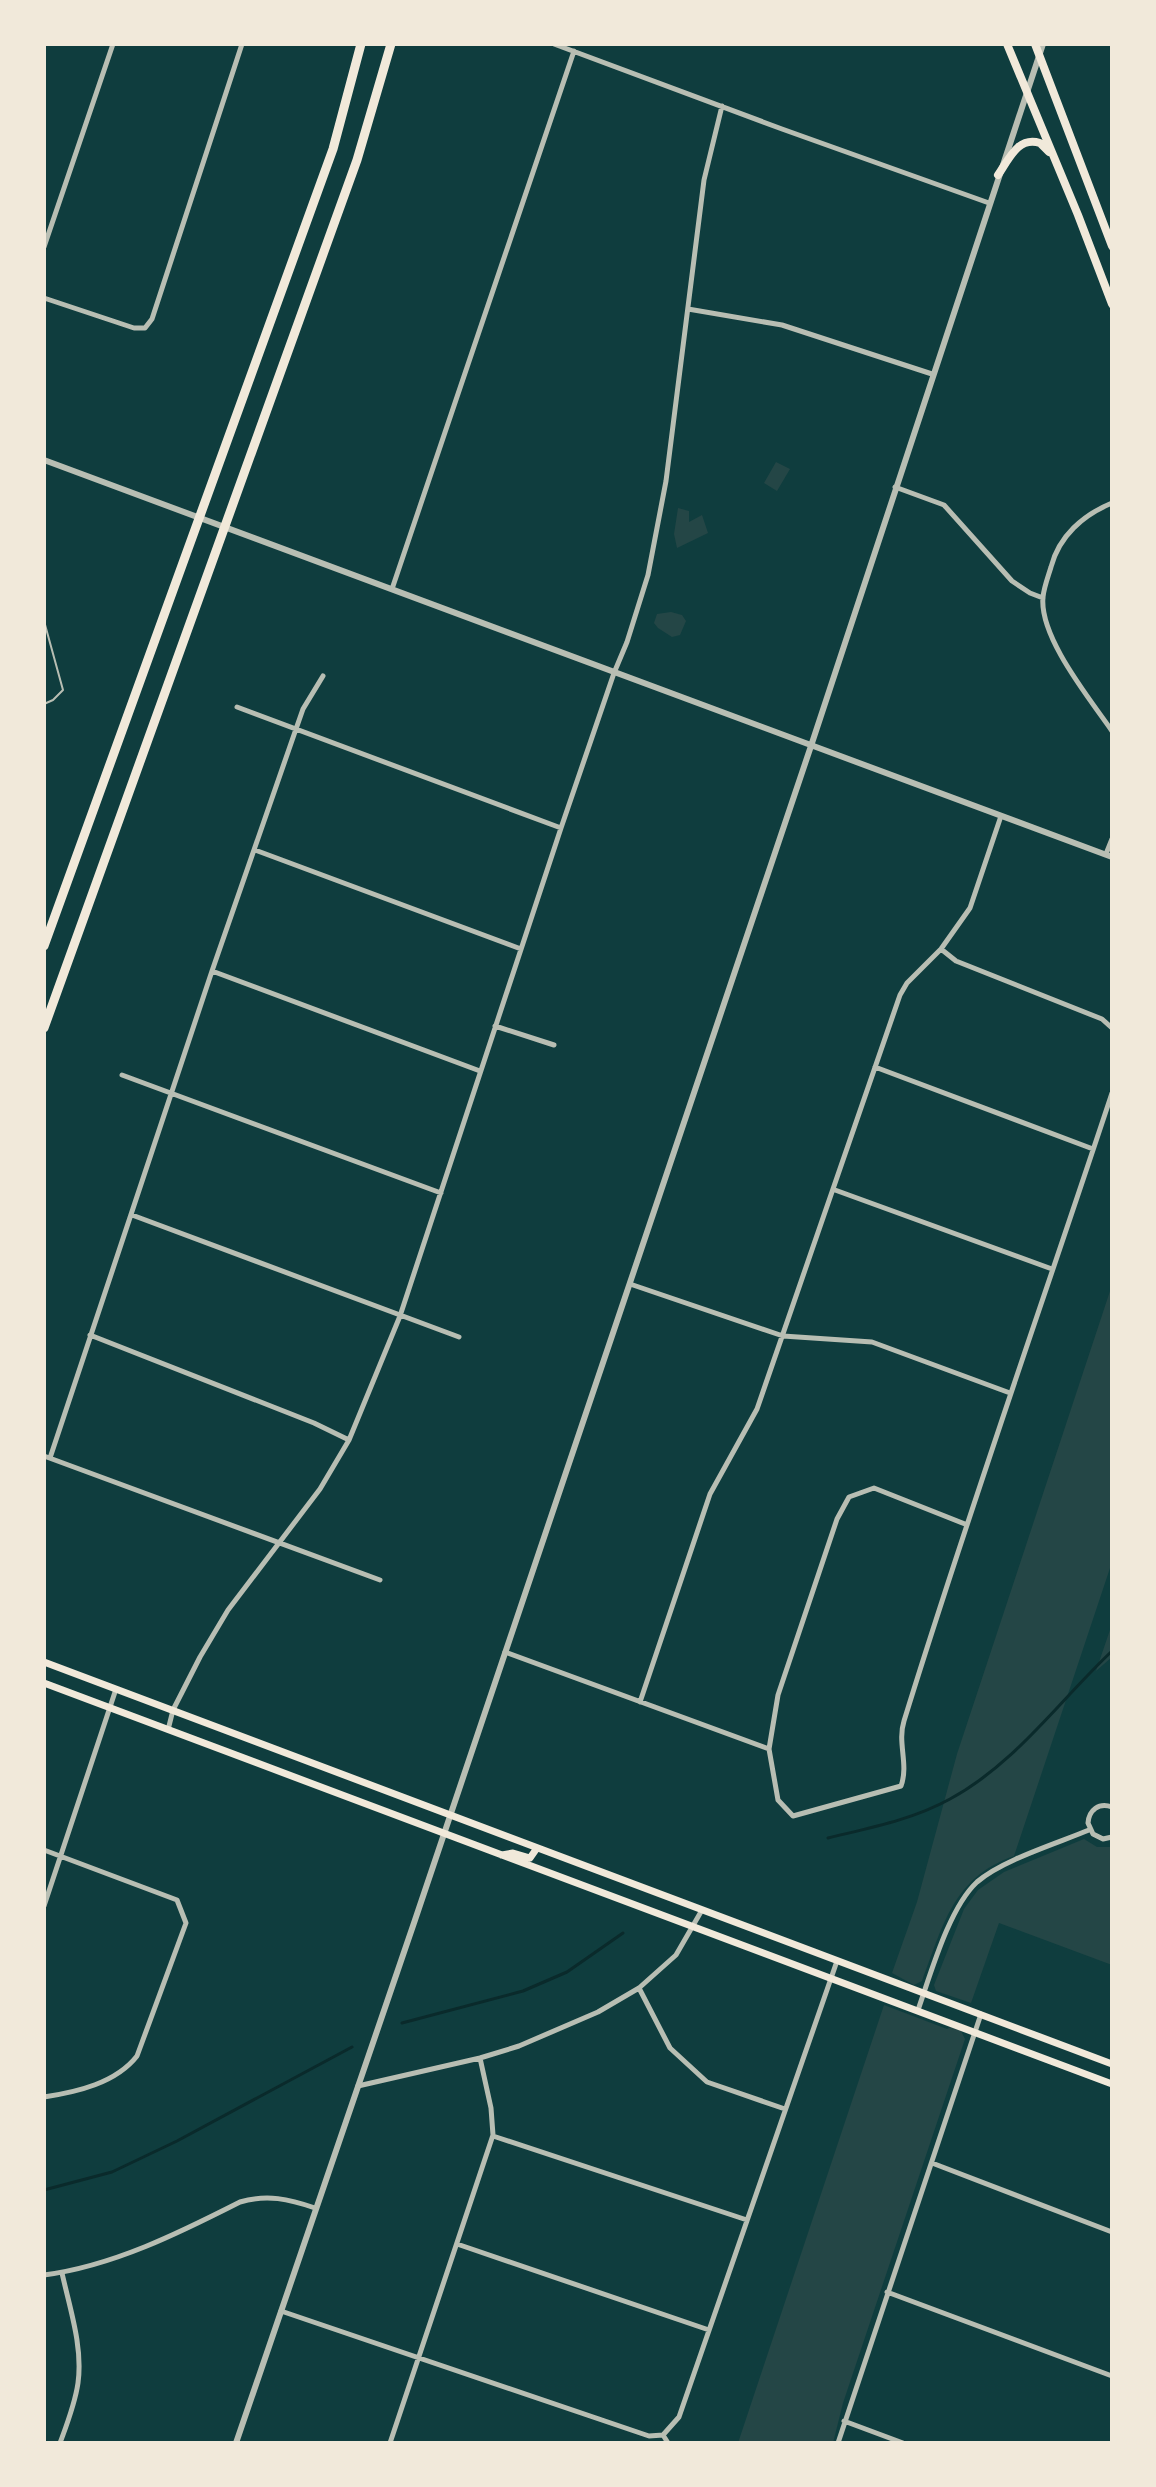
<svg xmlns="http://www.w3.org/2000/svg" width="1156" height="2487" font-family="'Nunito Sans',sans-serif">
  <rect width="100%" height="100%" fill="#0f3d3e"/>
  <path fill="#244646" d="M776,462L790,469L777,491L764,483Z
    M678,508L689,511V522L702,515L708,533L677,548L674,534Z
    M671,612L682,615L686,621L680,635L672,637L658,628L654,623L657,614Z
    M1112,1285V1562L1014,1856C953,1877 943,1926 922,1981L914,1985L892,1973L917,1902L957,1754Z
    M1112,1624V1657L1096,1671Z
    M1084,1839L1097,1847H1112V1965L999,1923L971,2003L936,1991L934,1985L964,1909L978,1890L1004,1872Z
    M884,2005L947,2029L951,2027L961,2031L965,2039L843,2403L833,2443H738Z"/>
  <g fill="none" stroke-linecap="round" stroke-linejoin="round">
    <path stroke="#0a2a2b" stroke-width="3" d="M828,1838C869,1828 912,1820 950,1799C1015,1764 1059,1701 1112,1651
      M402,2023L523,1991L567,1972L623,1933
      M44,2190L112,2172L177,2141L352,2047"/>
    <path stroke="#b8beb3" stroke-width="2" d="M44,621L63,690L53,700L44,704"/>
    <path stroke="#b8beb3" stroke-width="5" d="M554,44L782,129L989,203
      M44,247L113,44
      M44,298L134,328H145L152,319L242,44
      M688,309L782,325L932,374
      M895,487L944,505L1012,581L1030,593L1043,598
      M1112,503C1083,515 1059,536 1051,567C1048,577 1044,587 1043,597C1039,637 1090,699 1112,731
      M392,589L574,51
      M237,707L561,828
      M255,850L521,949
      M1106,854L1112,839
      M941,949L956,961L1102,1019L1112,1028
      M212,971L480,1071
      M495,1026L554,1045
      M875,1067L1093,1149
      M122,1075L441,1193
      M835,1190L1052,1269
      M132,1215L459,1337
      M630,1284L783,1336L872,1342L1010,1393
      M90,1335L314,1423L349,1440
      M44,1456L380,1580
      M50,1458L212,971L296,729L303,709L323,676
      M965,1524L874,1488L849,1497L837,1519L778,1695L769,1749L778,1800L793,1816L901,1786C909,1764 897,1743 904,1721C969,1510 1043,1302 1112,1093
      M505,1652L769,1749
      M640,1702L710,1494L757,1409L900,995L907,983L941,949L970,908L1001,816
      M168,1730L173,1710L200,1657L228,1610L320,1489L349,1440L400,1316L561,828L614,673L627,642L648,575L666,481L704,180L722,106
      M1112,1807C1099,1802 1089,1810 1088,1823L1093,1834L1103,1839L1112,1837
      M44,1850L177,1900L186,1923L137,2056C116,2083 77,2092 44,2097
      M44,1906L116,1689
      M639,1988L670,2048L707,2082L785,2109
      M918,2010C931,1973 949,1908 977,1882C1002,1860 1058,1843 1089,1830
      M358,2086L480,2058L519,2046L598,2012L639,1988L676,1955L702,1910
      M493,2136L747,2220
      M932,2163L1112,2232
      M457,2244L709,2330
      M44,2275C113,2266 179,2233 240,2202C267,2194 289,2199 315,2208
      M887,2292L1112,2376
      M281,2311L649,2436L663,2435
      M844,2421L903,2443
      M60,2443C67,2424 75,2404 78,2383C83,2347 70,2309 62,2273
      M390,2443L493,2135L491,2108L480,2058
      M668,2443L663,2435L679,2417L837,1961
      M838,2443L981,2014"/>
    <path stroke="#b8beb3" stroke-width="6" d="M44,460L1112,857
      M236,2443L415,1920L811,746L1043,44"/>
    <path stroke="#f1e9da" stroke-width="7" d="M44,1662L1112,2064
      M44,1683L1112,2084
      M502,1855L513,1853L530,1858L537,1848"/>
    <path stroke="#f1e9da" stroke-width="8" d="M1007,44L1078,215L1112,304
      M1035,44L1112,246
      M998,175C1009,159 1018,136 1040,143L1049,152"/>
    <path stroke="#f1e9da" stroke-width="9" d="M44,946L333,149L361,44
      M44,1028L357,160L391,44"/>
  </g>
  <rect width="1156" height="2487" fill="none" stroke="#f1e9da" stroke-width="92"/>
</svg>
